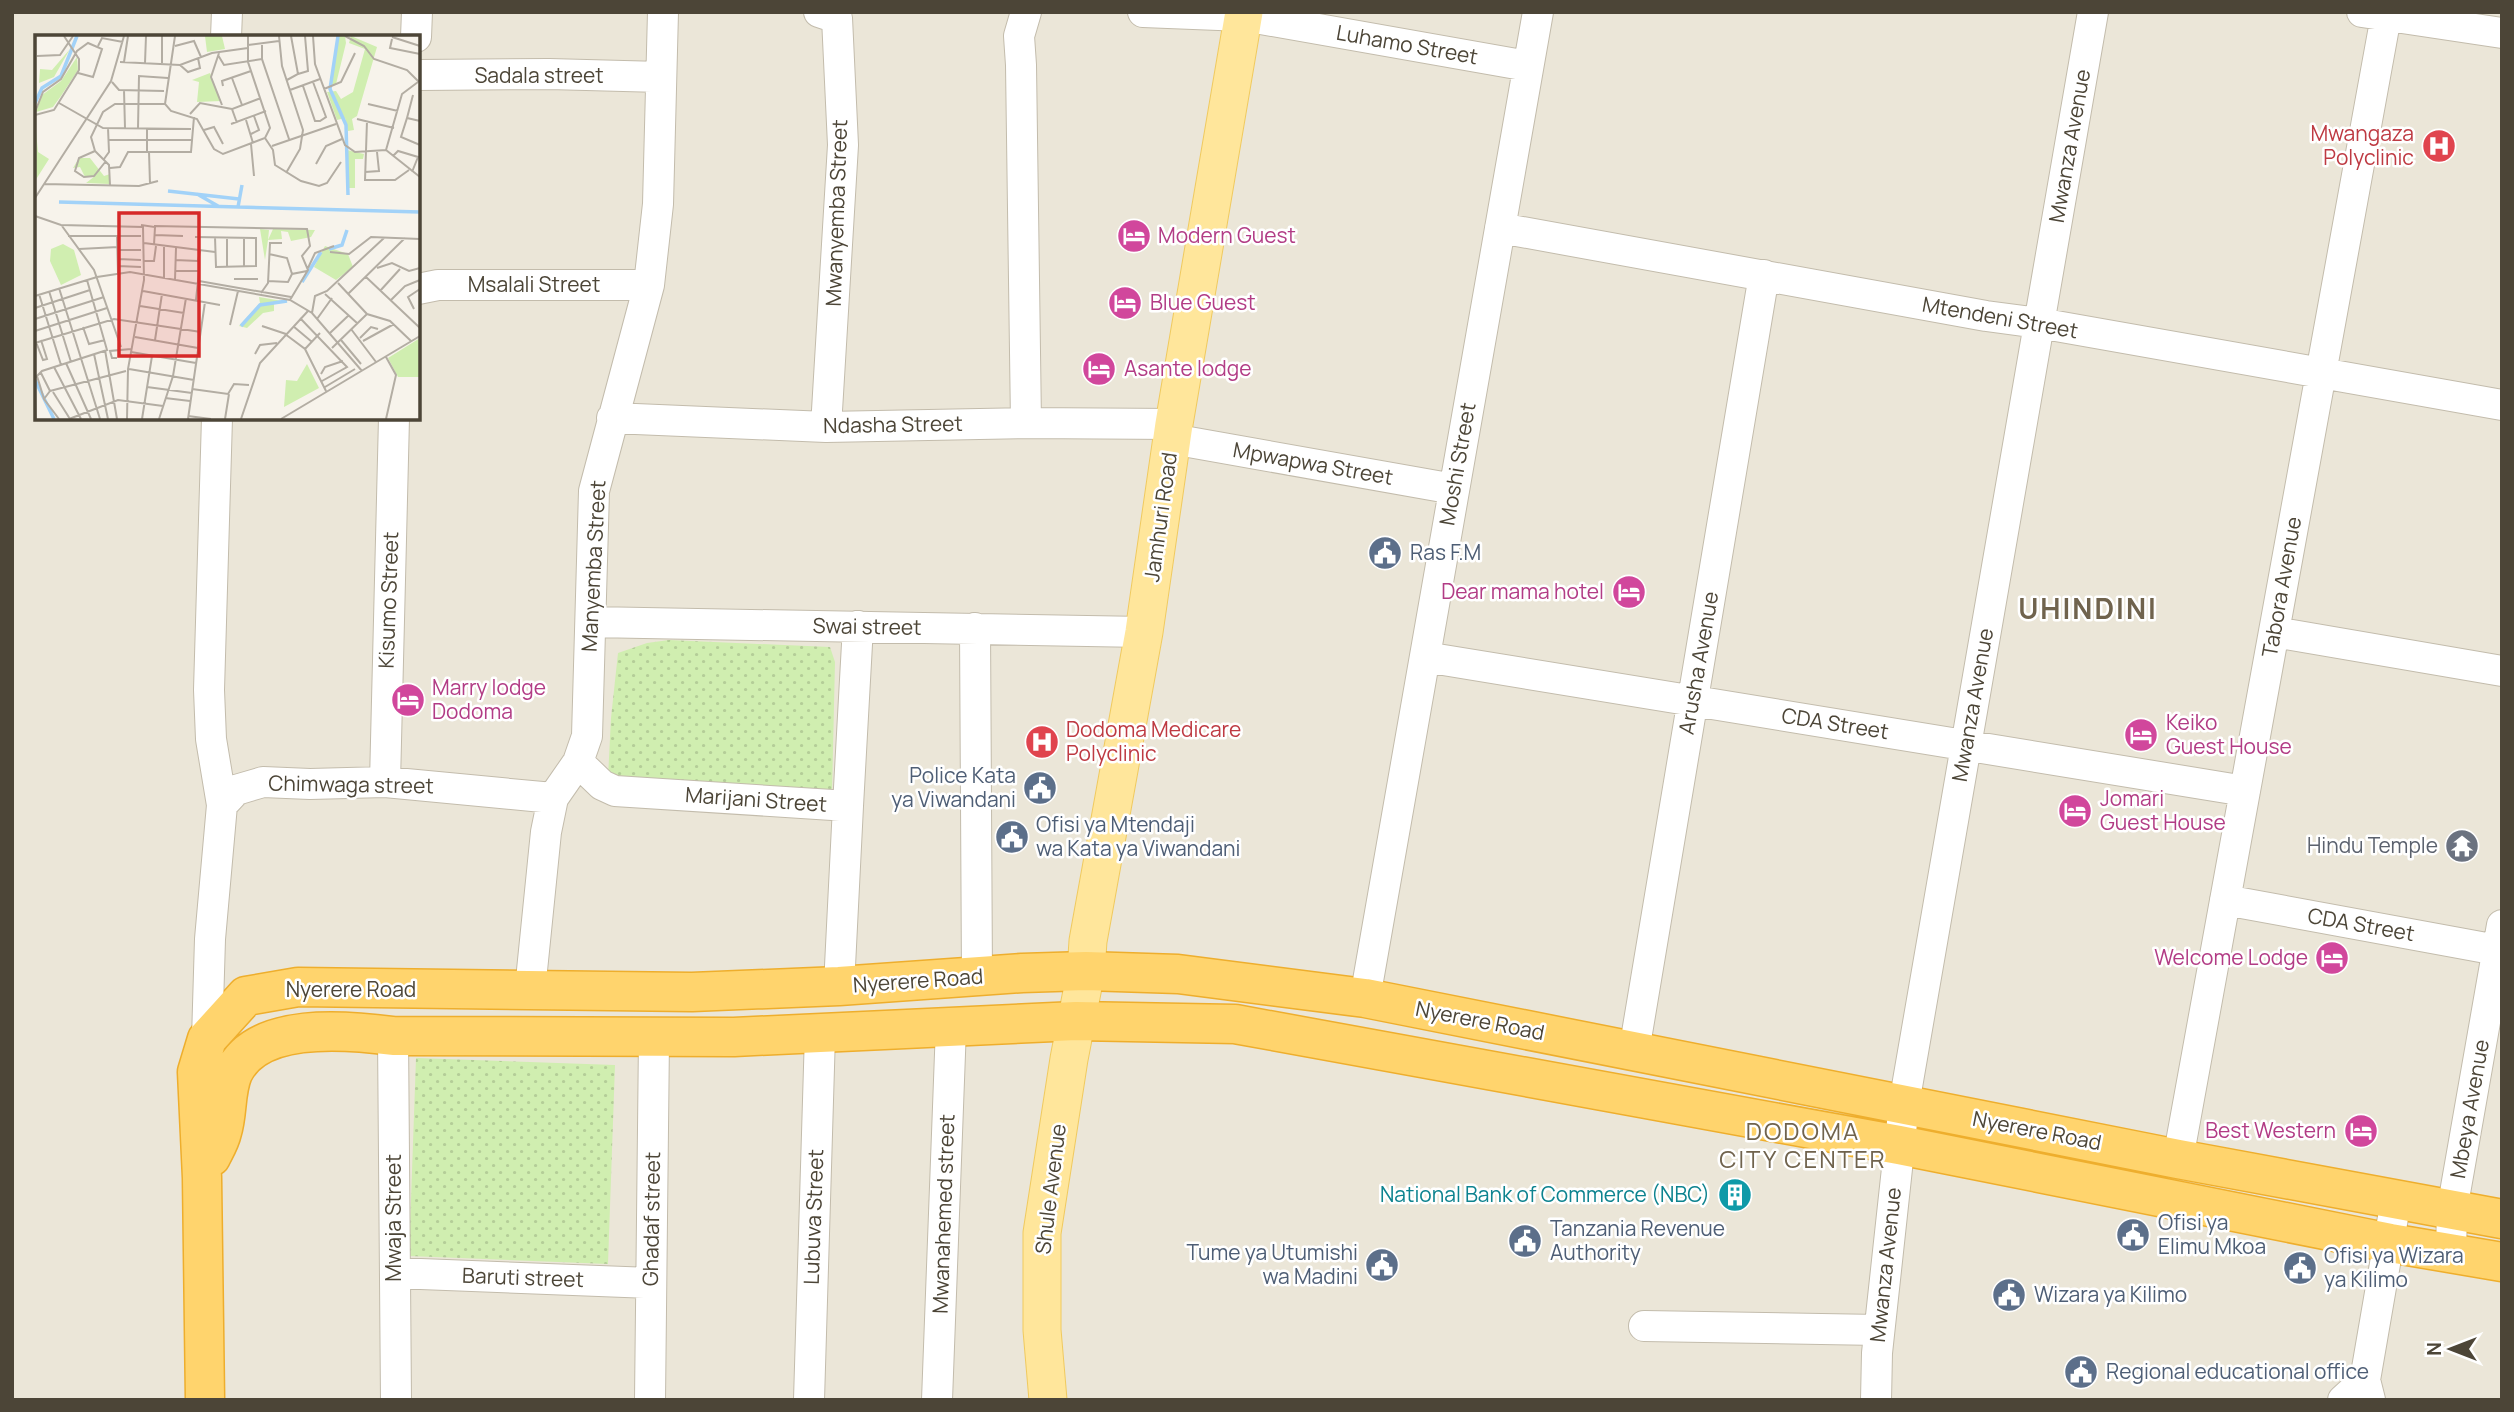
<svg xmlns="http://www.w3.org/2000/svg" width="2514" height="1412" font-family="Manrope,sans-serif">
  <defs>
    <pattern id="park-dots" width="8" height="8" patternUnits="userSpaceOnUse" patternTransform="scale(1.75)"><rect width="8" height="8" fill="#d0eeb0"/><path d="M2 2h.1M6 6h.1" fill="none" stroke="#b4cd98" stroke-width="1.8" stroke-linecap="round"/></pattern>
  </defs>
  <rect width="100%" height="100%" fill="#f7f3eb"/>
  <path fill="#ebe6d8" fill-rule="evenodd" d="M12,12H2502V1400H12ZM37,37H418V418H37Z"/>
  <path fill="url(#park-dots)" d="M669,640L830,647L835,662L832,793L608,778L611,718L618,653L647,643Z
    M416,1058L615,1065L608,1264L409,1256Z"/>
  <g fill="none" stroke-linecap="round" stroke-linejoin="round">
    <g stroke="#c3bcac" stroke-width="32">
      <path id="minor" d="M819,12L837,18L843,145L826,427
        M1143,12L1244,16L1528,66
        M2362,12L2502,33
        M226,37L227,12
        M416,37L417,12
        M418,75L549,74L661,77
        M1500,228L1986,316L2039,323L2502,405
        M418,289L438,285H649
        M217,418L209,690L211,739L222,805
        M612,418L826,427L1026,423L1174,424
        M1026,423L1021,65L1019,36L1026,12
        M1172,439L1454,489
        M591,622L1144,632
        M975,628L977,977
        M2274,632L2502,671
        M1425,657L2245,791
        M578,762L602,785L615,791L848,806L839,986
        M385,782L394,418
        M848,806L858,626
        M2225,900L2497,950
        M530,990L546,832L553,798L578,762L587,736L594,491L649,285L658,204L663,12
        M1365,998L1538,12
        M393,1036L396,1400
        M207,1039L210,939L222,805L236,790L263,782L310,784L385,782L553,798
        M1634,1051L1764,275
        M2178,1159L2386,16
        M2451,1253L2452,1210L2502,925
        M395,1273L651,1283
        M1644,1326L1879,1330
        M650,1400L654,1038
        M809,1400L820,1034
        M937,1400L951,1027
        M1876,1400L1877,1353L1904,1104L2093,12
        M2343,1400L2365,1380
        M2370,1400L2365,1380L2396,1200"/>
    </g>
    <g stroke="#f0ca5f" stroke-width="39">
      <path id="major" d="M1048,1400L1042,1330V1233L1069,1059L1086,971L1088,941L1144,632L1174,424L1244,12"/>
    </g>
    <g stroke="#eeae2d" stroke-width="41">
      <path id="highway" d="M211,1157C215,1149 220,1141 222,1132C228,1113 225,1092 233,1073C257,1021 347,1030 393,1036L734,1037L1076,1021L1235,1024L1899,1145L2390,1243L2502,1262
        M205,1400L202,1178L197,1072L207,1039L246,996L298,987L692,992L839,986L1022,973L1086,971L1178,974L1365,998L2178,1159L2502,1219"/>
    </g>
    <use href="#minor" stroke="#fff" stroke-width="30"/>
    <use href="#major" stroke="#ffe69b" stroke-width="37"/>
    <use href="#highway" stroke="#ffd46d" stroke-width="38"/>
  </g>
  <defs>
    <g id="hospital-disc" transform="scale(1.75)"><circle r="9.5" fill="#e0444e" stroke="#fff"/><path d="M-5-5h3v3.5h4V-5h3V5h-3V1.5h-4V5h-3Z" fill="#fff"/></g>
    <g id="hotel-disc" transform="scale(1.75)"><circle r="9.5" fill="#d1479c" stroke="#fff"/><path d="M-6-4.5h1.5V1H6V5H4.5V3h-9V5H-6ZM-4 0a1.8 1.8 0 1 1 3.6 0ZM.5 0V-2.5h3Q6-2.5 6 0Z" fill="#fff"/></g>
    <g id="civic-disc" transform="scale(1.75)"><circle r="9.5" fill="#5c6f8a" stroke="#fff"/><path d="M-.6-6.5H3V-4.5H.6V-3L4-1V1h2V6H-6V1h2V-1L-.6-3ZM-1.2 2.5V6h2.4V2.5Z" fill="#fff"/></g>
    <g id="temple-disc" transform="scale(1.75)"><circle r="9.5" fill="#6b7280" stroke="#fff"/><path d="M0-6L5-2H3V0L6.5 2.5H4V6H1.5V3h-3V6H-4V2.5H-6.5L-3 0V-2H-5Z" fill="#fff"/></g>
    <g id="building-disc" transform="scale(1.75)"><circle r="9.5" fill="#0f9aa8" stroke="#fff"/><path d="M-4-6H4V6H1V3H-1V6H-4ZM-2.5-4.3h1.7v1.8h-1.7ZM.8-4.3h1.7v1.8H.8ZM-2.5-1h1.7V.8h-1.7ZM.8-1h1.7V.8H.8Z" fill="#fff"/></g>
  </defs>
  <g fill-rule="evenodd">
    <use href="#hospital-disc" x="2439" y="146"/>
    <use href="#hotel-disc" x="1134" y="236"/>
    <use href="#hotel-disc" x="1125" y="303"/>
    <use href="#hotel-disc" x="1099" y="369"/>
    <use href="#civic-disc" x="1385" y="553"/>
    <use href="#hotel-disc" x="1629" y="592"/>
    <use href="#hotel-disc" x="408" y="700"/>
    <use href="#hotel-disc" x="2141" y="735"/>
    <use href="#hospital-disc" x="1042" y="742"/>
    <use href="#civic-disc" x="1040" y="788"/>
    <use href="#hotel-disc" x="2075" y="811"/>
    <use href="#civic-disc" x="1012" y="837"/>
    <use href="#temple-disc" x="2462" y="846"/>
    <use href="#hotel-disc" x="2332" y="958"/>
    <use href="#hotel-disc" x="2361" y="1131"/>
    <use href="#building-disc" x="1735" y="1195"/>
    <use href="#civic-disc" x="2133" y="1235"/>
    <use href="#civic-disc" x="1525" y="1241"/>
    <use href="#civic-disc" x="1382" y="1265"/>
    <use href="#civic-disc" x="2300" y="1268"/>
    <use href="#civic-disc" x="2009" y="1295"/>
    <use href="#civic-disc" x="2081" y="1372"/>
  </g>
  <g text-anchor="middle" stroke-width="5" stroke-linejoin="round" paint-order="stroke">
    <g font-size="21" fill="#4c4537" stroke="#fff">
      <text transform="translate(1407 45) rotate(10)" y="7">Luhamo Street</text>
      <text x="539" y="83">Sadala street</text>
      <text transform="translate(2070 146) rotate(-80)" y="7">Mwanza Avenue</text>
      <text transform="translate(837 213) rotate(-88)" y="7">Mwanyemba Street</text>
      <text x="534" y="292">Msalali Street</text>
      <text transform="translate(2000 318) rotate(10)" y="7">Mtendeni Street</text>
      <text transform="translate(893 425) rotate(-1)" y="7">Ndasha Street</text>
      <text transform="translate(1313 464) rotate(10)" y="7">Mpwapwa Street</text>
      <text transform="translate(1458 464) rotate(-80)" y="7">Moshi Street</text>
      <text transform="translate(1161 517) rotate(-82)" y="7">Jamhuri Road</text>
      <text transform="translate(594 566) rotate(-87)" y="7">Manyemba Street</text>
      <text transform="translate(2282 587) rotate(-80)" y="7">Tabora Avenue</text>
      <text transform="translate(389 600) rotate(-88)" y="7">Kisumo Street</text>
      <text transform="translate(867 627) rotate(1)" y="7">Swai street</text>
      <text transform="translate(1699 663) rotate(-80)" y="7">Arusha Avenue</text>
      <text transform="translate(1973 705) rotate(-80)" y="7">Mwanza Avenue</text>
      <text transform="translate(1835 724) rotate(9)" y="7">CDA Street</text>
      <text transform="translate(351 785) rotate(1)" y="7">Chimwaga street</text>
      <text transform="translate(756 800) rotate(4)" y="7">Marijani Street</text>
      <text transform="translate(2361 925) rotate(10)" y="7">CDA Street</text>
      <text transform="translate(918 981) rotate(-4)" y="7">Nyerere Road</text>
      <text x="351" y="997">Nyerere Road</text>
      <text transform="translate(1480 1021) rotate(11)" y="7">Nyerere Road</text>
      <text transform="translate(2470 1109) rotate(-80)" y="7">Mbeya Avenue</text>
      <text transform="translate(2037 1131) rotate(11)" y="7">Nyerere Road</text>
      <text transform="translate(1051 1189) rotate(-83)" y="7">Shule Avenue</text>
      <text transform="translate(944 1214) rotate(-88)" y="7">Mwanahemed street</text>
      <text transform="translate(814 1217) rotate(-88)" y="7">Lubuva Street</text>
      <text transform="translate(394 1218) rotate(-90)" y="7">Mwaja Street</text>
      <text transform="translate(652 1219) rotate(-89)" y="7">Ghadaf street</text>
      <text transform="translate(1886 1265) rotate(-84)" y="7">Mwanza Avenue</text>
      <text transform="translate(523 1278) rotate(2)" y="7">Baruti street</text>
    </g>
    <g font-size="21" fill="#be3a42" stroke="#fff" text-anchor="end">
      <text x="2414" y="141">Mwangaza<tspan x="2414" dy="24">Polyclinic</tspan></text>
      <text x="1066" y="737" text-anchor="start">Dodoma Medicare<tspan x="1066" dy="24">Polyclinic</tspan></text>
    </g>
    <g font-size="21" fill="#b23c85" stroke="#fff" text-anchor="start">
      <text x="1158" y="243">Modern Guest</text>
      <text x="1150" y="310">Blue Guest</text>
      <text x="1124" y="376">Asante lodge</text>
      <text x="1604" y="599" text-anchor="end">Dear mama hotel</text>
      <text x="432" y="695">Marry lodge<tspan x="432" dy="24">Dodoma</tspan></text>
      <text x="2166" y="730">Keiko<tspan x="2166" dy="24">Guest House</tspan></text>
      <text x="2100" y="806">Jomari<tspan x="2100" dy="24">Guest House</tspan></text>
      <text x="2308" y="965" text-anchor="end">Welcome Lodge</text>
      <text x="2336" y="1138" text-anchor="end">Best Western</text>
    </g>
    <g font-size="21" fill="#4e5e75" stroke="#fff" text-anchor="start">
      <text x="1410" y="560">Ras F.M</text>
      <text x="1016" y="783" text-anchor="end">Police Kata<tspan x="1016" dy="24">ya Viwandani</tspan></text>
      <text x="1036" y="832">Ofisi ya Mtendaji<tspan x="1036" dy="24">wa Kata ya Viwandani</tspan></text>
      <text x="2158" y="1230">Ofisi ya<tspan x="2158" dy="24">Elimu Mkoa</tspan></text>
      <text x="1550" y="1236">Tanzania Revenue<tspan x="1550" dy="24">Authority</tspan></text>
      <text x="1358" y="1260" text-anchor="end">Tume ya Utumishi<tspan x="1358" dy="24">wa Madini</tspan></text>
      <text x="2324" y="1263">Ofisi ya Wizara<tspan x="2324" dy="24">ya Kilimo</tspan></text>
      <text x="2034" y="1302">Wizara ya Kilimo</text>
      <text x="2106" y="1379">Regional educational office</text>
    </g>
    <g font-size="21" fill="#5b616d" stroke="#fff" text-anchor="end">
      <text x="2438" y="853">Hindu Temple</text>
    </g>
    <g font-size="21" fill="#0d838f" stroke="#fff" text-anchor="end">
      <text x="1710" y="1202">National Bank of Commerce (NBC)</text>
    </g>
    <g font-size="24" letter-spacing="2" fill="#70634d" stroke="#fff">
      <text x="1803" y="1140">DODOMA<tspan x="1803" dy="28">CITY CENTER</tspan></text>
    </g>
    <g font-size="28" font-weight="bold" letter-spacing="2" fill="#70634d" stroke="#fff">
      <text x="2088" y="619">UHINDINI</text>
    </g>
  </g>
  <g transform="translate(35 35)">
    <rect width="385" height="385" fill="#f7f3eb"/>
    <path d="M302,1H310L311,8L301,49L295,51ZM316,1L342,12L322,81L317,84L319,95L313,96L310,83L302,85L292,57L301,56L306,64L318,57L330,14L314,8ZM35,14L19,42L4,48L5,34L17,35ZM42,22L43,35L26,61L18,72L1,77L7,60L26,46ZM312,115L329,119L328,124H320V153H314ZM44,123H55L69,141L75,139L74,149L51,148L60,141L50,142L45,132L38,133ZM225,194L234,195L233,205L238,194L280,195L276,202L256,206L253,197L246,196L247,204L233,205L230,225ZM224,262L253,267L239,268V276L228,278L212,293L204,291L225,268ZM385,303V342H363L353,323Z" fill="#d0eeb0"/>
    <path d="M175,38L186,66L162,67L164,47L157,45ZM0,86L3,117L14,124L0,146ZM290,211L313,219L318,232L301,245L279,232ZM272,329L284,353L249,372L251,345L262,346Z" fill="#d0eeb0"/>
    <path d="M170,1H187L190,14L172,17ZM28,209L39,215L46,240L26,250L15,226L16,214Z" fill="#d0eeb0"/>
    <path fill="none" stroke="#a2d2f8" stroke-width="3.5" d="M303,1L295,54L311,90L313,160M0,68L7,53L26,41L42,1M133,156L204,164M162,159L183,171M24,167L385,177M203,172L207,150M294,214L307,210L312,195M267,247L286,217M206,291L225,270L252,266M0,345L19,384"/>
    <path fill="none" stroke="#b3ada3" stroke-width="2" d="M140,1L130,69L136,76L162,84L179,114L188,119L230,103L235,93L213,27V1M244,1L247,31L268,95L265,114L251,138M278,1L280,29L310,110L320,117L351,115M310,1L329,11L339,24L372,35L384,47M357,2L385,11M357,4L355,13L385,19M227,8V24L254,104M213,10L244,6M63,11L67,3L88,7M140,11L159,6L166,22M184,18L176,42L187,70M183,20L189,30L227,24M2,21L25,20L38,1M85,27L145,30L177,18L213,13M89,27L93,1M110,28L111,1M127,28V1M145,30L153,37L165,33L163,23M263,39L273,36L270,1M197,43L207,70M252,45L263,39L256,1M77,47L84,55L129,56M188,51L187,46L216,36M268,51L280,86H285L291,82L278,47M289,54L306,47L320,18M89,55L90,93M255,55L285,44M24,68L68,93L156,94M333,69L363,76M0,77L8,57L26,44L42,16L53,8L67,14L58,42L43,38M155,79L165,68L197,74M0,80L19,75L44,35V24L29,1M372,83L378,60M322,84L359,93M211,85L218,108M332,86L330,145H360L374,135M385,86L372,83L366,102L385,110M202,88L197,74L226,63M196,89L231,76M103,93L104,41L133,43M112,93V117M169,95L179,92L188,109M216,99L224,95L219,81M230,103L238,115L240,130L266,146L284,151L292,148L306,127M74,105H157M216,109L219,141M237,111L301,89M351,115L367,59L383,47M351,115L385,142M60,116L44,123L40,136L49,142L59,141L71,126M114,117L115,149M358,121L363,116L383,122L377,137M69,124L74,117L73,93M281,129L291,111L307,104M75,133L85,132L93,117H156L159,82M330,137L344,136L342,117M9,149L104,151L123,146M75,150L74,130L60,116L56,102L68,77L80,69H130M0,163L76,46L89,1M0,181L26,190L108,192L109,245L93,334L92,384M106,190L120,192L119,210M27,191L59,235L86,312M119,191L272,194L275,211L267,221L273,235L255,265M120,200L148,201M33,201H106M82,201L83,238M160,202L220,203H221V231L181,232L180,202M109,208L180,217M44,214L83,212M83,215H106M295,217L314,219L336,202L385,204M234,219L252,223L257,239M83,224L106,225M140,225L163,226L165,216M109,226H119L121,211M83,231L106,232M192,232V202M209,232V203M273,233L280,218L299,211M342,233L357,228L374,236L385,233M140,236H164L161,265M331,242L385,293M129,243V212M199,244H223M140,245L141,213M164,246L256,262M233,246L253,247L257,239L272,236M303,248L332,279L355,286L376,306M24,253L65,384M14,256L36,327M108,256L185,270M345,256L365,234M226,258L233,248L235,208H247M4,259L26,330M290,259L322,288M313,259L370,203M0,261L62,242L95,237L255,265L277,278L327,336M356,265L370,251L385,245M105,271L149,278M0,273L55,255M379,274L373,262L385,254M277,278L280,261L292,256L349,203M265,283L312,332L287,346M0,284L69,262M282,284L297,263M195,290L203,256M227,291L251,299M258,291L277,307M48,292L54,309L70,305M316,294L341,327M0,296L72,273M295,298L314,280M250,299L270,314L291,356M100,302L163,313M325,303L336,292L343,294M120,305L127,259M306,305L326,329M328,306L359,289M1,307L8,325L12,324L6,305M0,308L79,284L166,297M297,313L332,279M270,314L285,298M70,315L82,384M96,317L161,328M59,319L73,384M220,319L225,310L242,308M82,323H77L75,316L96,314M31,328L56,384M19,332L46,384M94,334L159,345M6,338L15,356L9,364M286,339L290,332L308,326M2,341L9,364L24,384M0,343L7,336L72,315L52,245M112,352L157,358M290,352L320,334M0,354L1,384M157,354L193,359L199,349L214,350M15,356L91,336M18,357L35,384M130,363L155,366M153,381L176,384M34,384L83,365L128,371M107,384L117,321M124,384L138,341L151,263M153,384L170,267M190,384L194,359M206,384L225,328L273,276M246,384L385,301M351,384L361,340L351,322"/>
    <path fill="#d62828" fill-opacity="0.15" stroke="#d62828" stroke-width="3.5" d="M84,178H164V321H84Z"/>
    <rect width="385" height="385" fill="none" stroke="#4c4537" stroke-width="3.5"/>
  </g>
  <rect width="2514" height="1412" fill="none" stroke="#4c4537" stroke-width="28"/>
  <g transform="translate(2451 1349) rotate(270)" stroke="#ffffff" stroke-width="5" paint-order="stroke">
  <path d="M0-5L12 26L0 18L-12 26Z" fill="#4c4537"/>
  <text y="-10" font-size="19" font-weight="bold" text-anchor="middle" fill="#4c4537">N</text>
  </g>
</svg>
